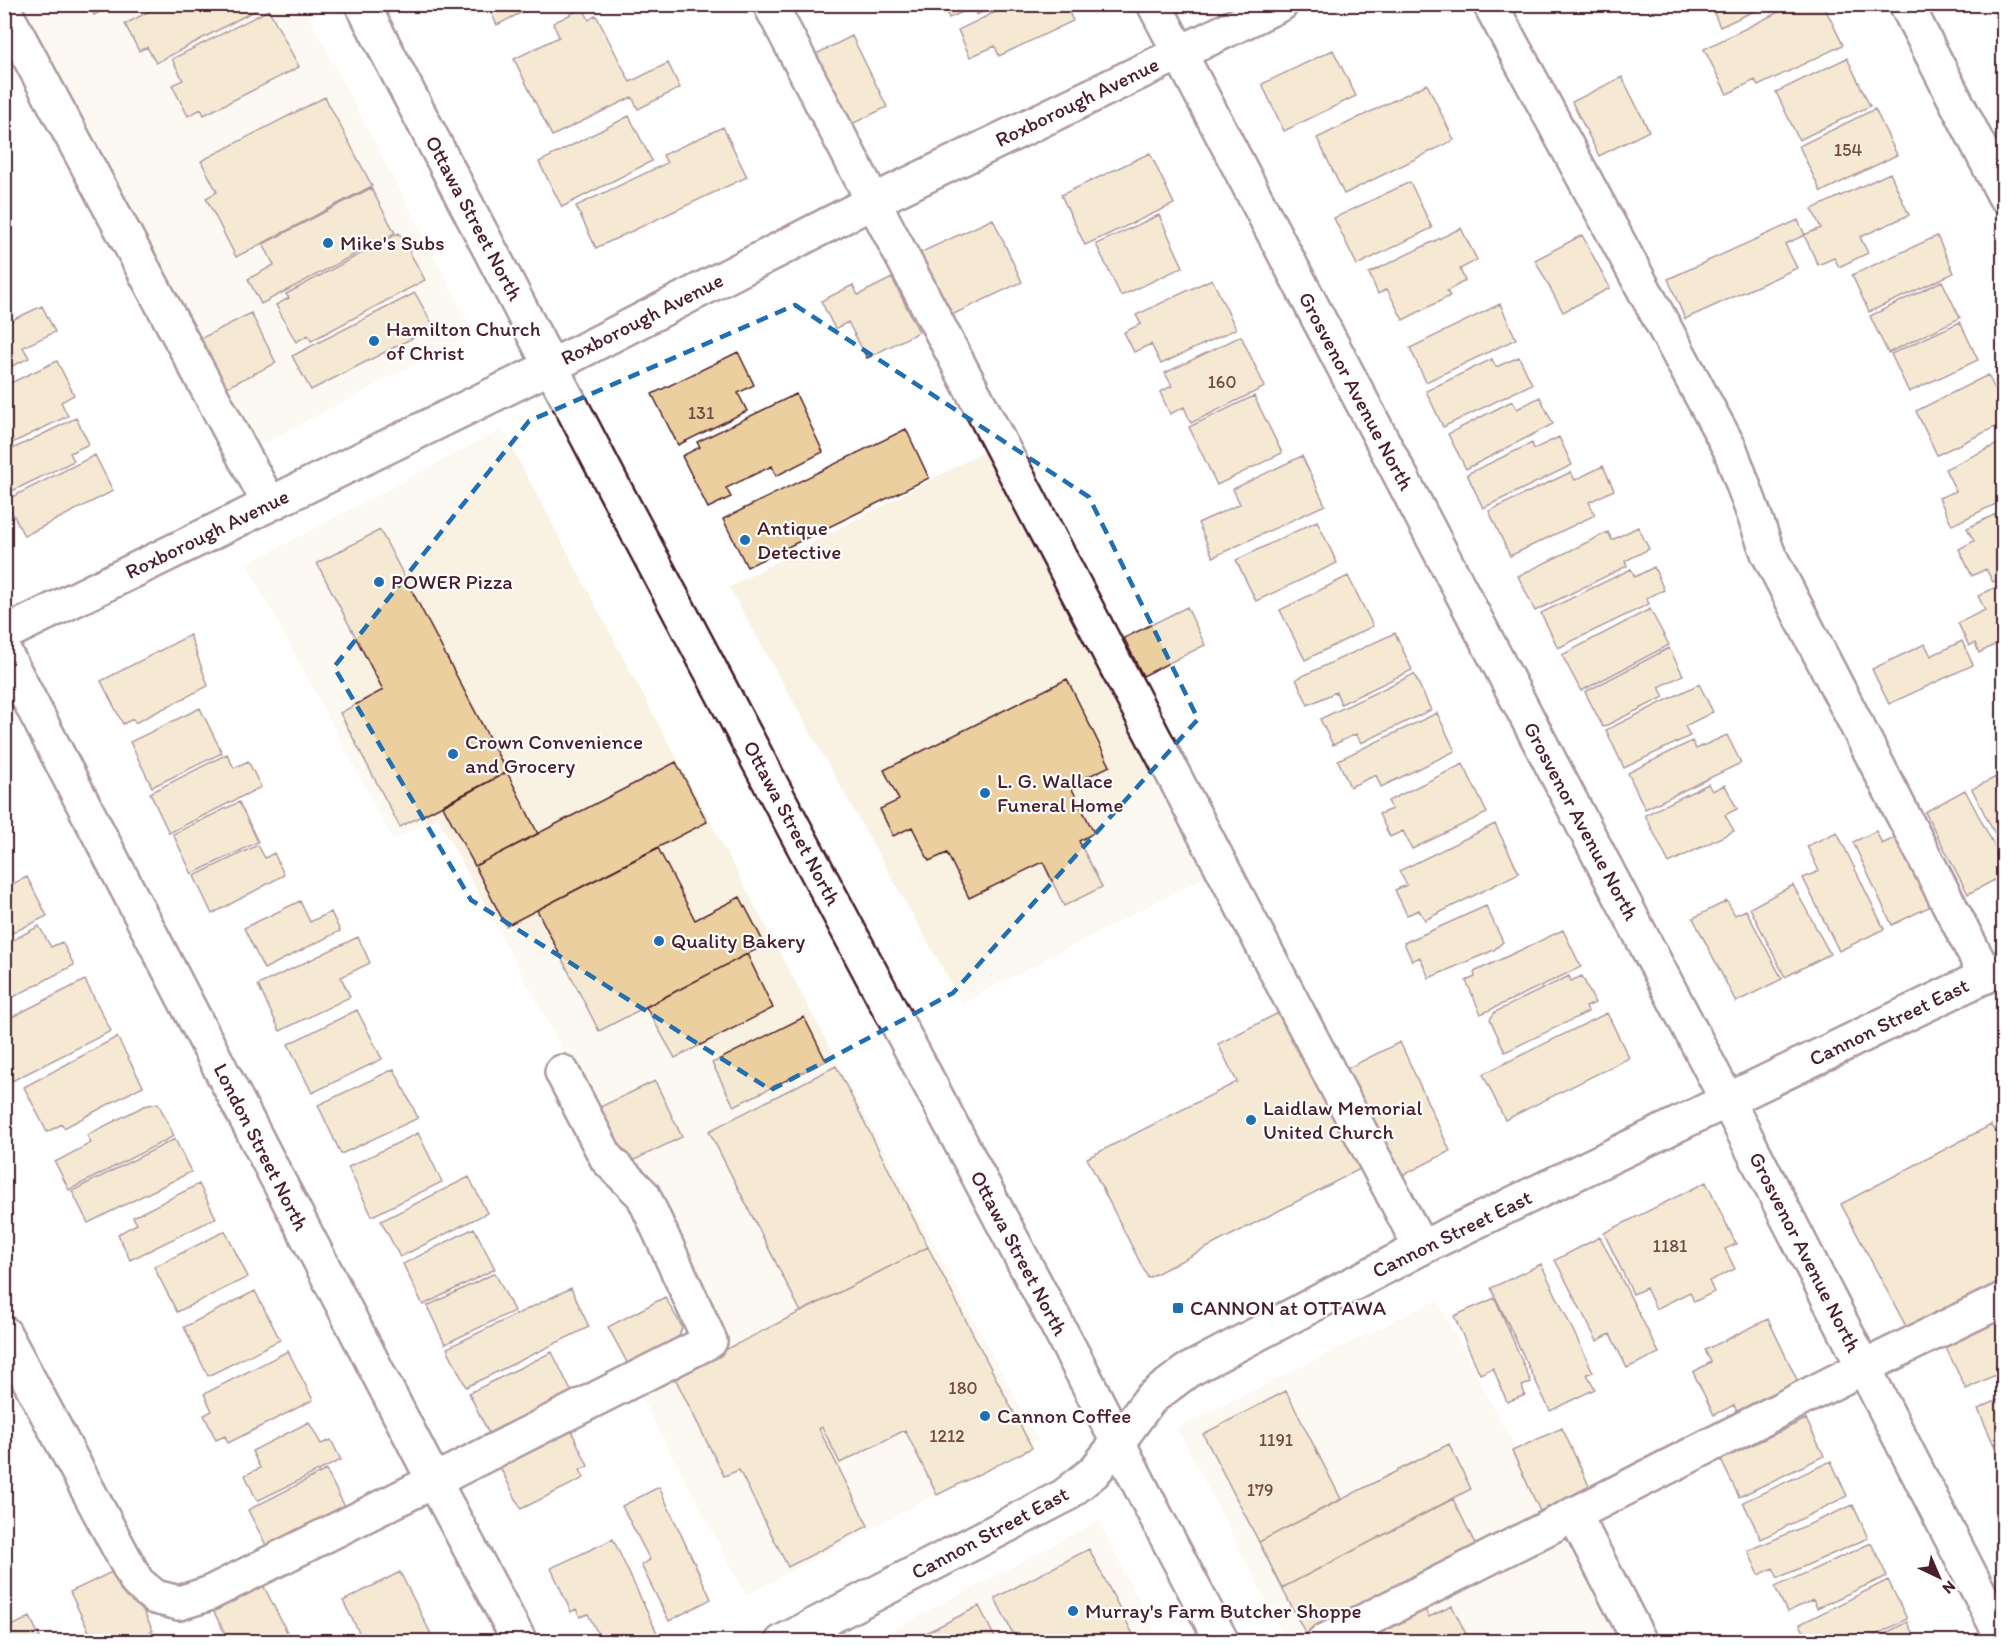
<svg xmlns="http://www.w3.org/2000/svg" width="2008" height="1646" font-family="Itim,sans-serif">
  <rect width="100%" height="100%" fill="#fff"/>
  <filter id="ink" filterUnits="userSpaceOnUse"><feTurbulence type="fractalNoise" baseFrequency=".0167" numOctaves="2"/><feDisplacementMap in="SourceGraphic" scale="12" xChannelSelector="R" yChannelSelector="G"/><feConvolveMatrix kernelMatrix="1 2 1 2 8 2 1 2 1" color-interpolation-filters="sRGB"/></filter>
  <g filter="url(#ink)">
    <path fill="#f9f1e2" d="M5,4L303,5L474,333L236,458Z
      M502,429L1038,1440L746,1595L634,1384L718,1339L438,818L393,840L247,564Z
      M1000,443L1224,867L962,1003L729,587Z
      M1437,1300L1618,1641H1287L1177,1428Z
      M1099,1521L1159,1641L869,1642Z"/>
    <path fill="#eccf9f" stroke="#4a1f2b" stroke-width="1.5" d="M88,4H116L94,15Z
      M163,4H267L156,63L147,47L139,51L125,24Z
      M487,4H538L497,25Z
      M943,4H998L977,15L974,7L949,18Z
      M1012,4H1065L1073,21L999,56L995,46L970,57L958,30Z
      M1710,4H1769L1720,27Z
      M1795,4H1823L1843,45L1758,86L1755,80L1727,94L1704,49Z
      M583,8L589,20L596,15L630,82L668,63L680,88L638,109L632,97L552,136L514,59L559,37L553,23Z
      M269,10L299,67L204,115L201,109L188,116L172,85L183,80L172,59Z
      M852,36L887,107L844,128L808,58Z
      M1333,50L1356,96L1284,131L1262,84Z
      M1847,58L1870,106L1799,140L1776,92Z
      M1622,77L1649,131L1599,156L1572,102Z
      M1427,84L1454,140L1344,194L1317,138Z
      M325,97L372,186L236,257L206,198L217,192L201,161Z
      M1875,109L1897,155L1821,192L1799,146Z
      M629,116L652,161L562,207L539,162Z
      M723,127L747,177L596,248L576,206L667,163L663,155Z
      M1150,153L1174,204L1085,245L1061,195Z
      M1890,173L1909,215L1860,237L1868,253L1839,267L1834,258L1818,265L1804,235L1821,228L1812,209Z
      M1410,182L1432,228L1357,265L1334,218Z
      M371,188L395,233L261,304L248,279L274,265L263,244Z
      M1159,215L1183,267L1121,296L1096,244Z
      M993,219L1022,282L943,319L913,256Z
      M1798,220L1805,235L1785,244L1797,268L1685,319L1668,279Z
      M1461,228L1477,260L1460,269L1465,281L1447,291L1450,296L1403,320L1387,289L1378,294L1369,273Z
      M399,233L425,280L311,341L308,335L296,342L276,305L289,298L286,294Z
      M1582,235L1610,288L1563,312L1535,260Z
      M1937,236L1954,273L1869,312L1852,275Z
      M892,278L919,332L867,358L848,322L835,329L821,301L853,285L858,295Z
      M1212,279L1236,329L1161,364L1151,344L1134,352L1124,332L1141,324L1136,315Z
      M1942,281L1960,318L1888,353L1870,316Z
      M415,293L434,327L311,390L292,356Z
      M1500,304L1516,339L1426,382L1410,348Z
      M42,306L55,332L23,347L29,358L4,370V311L10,321Z
      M251,313L276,363L221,390L196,341Z
      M1960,322L1978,360L1909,392L1891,354Z
      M1241,336L1265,387L1191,423L1184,407L1170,414L1160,392L1172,386L1165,373Z
      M738,352L754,385L738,393L747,411L678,445L652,394Z
      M1519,357L1532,384L1443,427L1426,391L1492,359L1496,367Z
      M57,361L74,395L61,402L68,416L4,447V386Z
      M1988,375L2004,408V423L1937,455L1916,411Z
      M796,394L823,452L776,476L772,466L726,488L731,497L708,508L682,456L700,447L697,442Z
      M1254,396L1282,453L1217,485L1189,427Z
      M1540,397L1553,424L1466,469L1448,434L1512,401L1517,409Z
      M76,418L89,444L70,453L74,461L4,495V453Z
      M906,429L929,478L747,567L723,519Z
      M1559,437L1572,465L1483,508L1467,474L1532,443L1534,449Z
      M2004,441V500L1952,525L1939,498L1956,491L1945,469Z
      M95,455L113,491L24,536L6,500Z
      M1302,456L1325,505L1213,557L1198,523L1240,504L1233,489Z
      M1603,466L1614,490L1589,502L1595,515L1510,556L1489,511L1571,472L1575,480Z
      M2004,510V577L1993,582L1986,569L1972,576L1959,549L1974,541L1967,528Z
      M1317,521L1337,563L1256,601L1236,560Z
      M1638,527L1649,549L1625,561L1627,566L1535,611L1518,576L1608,532L1612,540Z
      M380,530L507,772L400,827L340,713L383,690L317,563Z
      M1654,567L1664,590L1646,598L1649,604L1558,648L1541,613L1631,569L1635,577Z
      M1348,576L1373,626L1305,660L1280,610Z
      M2004,583V650L2000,642L1979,653L1975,643L1969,646L1958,623L1985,610L1978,596Z
      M1187,607L1205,645L1143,676L1124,638Z
      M1650,609L1669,645L1581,691L1562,655Z
      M1395,633L1412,670L1341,704L1336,692L1308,705L1296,679Z
      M190,635L208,686L135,723L133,719L123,724L101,681Z
      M1962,641L1973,665L1889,704L1872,669L1925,644L1931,656Z
      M1669,648L1683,675L1659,687L1664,697L1603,727L1585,692Z
      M1414,674L1431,710L1361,743L1356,734L1333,745L1320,719Z
      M1067,679L1110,766L1070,785L1094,833L1079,841L1102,887L1064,906L1043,862L969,898L947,853L929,861L912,827L893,836L880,809L899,800L884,770Z
      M1699,684L1713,712L1685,726L1690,736L1624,768L1606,730Z
      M200,708L222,753L152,787L130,742Z
      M1437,713L1455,751L1381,787L1376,775L1350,787L1338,760Z
      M1727,735L1741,763L1645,809L1628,773L1692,741L1696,749Z
      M227,754L234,768L248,761L261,787L169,833L150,793Z
      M676,762L707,822L506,926L475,866Z
      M1463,764L1487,813L1412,849L1403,831L1390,837L1379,814L1392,809L1388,801Z
      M507,772L538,834L475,866L443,806Z
      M2004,773V852L1972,789Z
      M1708,784L1712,791L1725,785L1737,809L1725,815L1734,831L1669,863L1645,815Z
      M1965,790L2004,864V875L1968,894L1925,812Z
      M239,802L258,842L192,874L173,834Z
      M1495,824L1519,873L1425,920L1419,910L1407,915L1395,890L1407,885L1399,871Z
      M1876,831L1882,844L1902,834L1935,904L1892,925L1853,842Z
      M1837,832L1884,929L1839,951L1803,878L1819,871L1807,846Z
      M258,845L265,858L274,853L284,875L212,914L194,876Z
      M658,848L695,920L740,897L765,945L599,1031L537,910Z
      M27,877L47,916L4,937V888Z
      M1793,885L1830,954L1785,977L1750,908Z
      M300,901L310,922L331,912L340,931L264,969L244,928Z
      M1727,901L1735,915L1746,910L1782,979L1736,1002L1693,918Z
      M1486,906L1503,942L1494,950L1429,978L1420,957L1412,961L1404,943Z
      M39,926L51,947L62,942L74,965L6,1001L4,997V945Z
      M1563,930L1581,967L1481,1014L1466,981L1475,977L1474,972Z
      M358,937L370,963L341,977L350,997L280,1031L258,985Z
      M747,954L773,1008L675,1058L646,1007Z
      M1569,976L1571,981L1582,976L1595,1003L1586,1007L1588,1012L1505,1052L1490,1019L1495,1012Z
      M85,980L111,1031L12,1081L4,1066V1021Z
      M357,1010L382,1059L312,1093L288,1044Z
      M1284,1010L1364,1167L1148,1278L1087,1158L1237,1082L1218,1044Z
      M1607,1013L1629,1058L1505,1120L1483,1074Z
      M804,1017L826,1061L734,1106L712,1063Z
      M117,1037L143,1086L64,1128L62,1124L47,1132L24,1087Z
      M1400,1042L1450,1151L1396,1179L1340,1072Z
      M836,1066L928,1247L801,1312L709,1131Z
      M394,1069L418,1118L341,1154L318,1105Z
      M655,1081L682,1137L626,1164L598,1108Z
      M158,1103L174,1136L69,1190L55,1162L91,1143L87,1135L144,1106Z
      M1991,1125L2004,1149V1282L1909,1332L1841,1204Z
      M418,1133L442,1182L372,1216L348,1167Z
      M175,1139L191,1172L88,1223L72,1191Z
      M469,1177L487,1213L400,1257L381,1221Z
      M1706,1182L1736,1244L1725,1249L1735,1269L1709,1281L1714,1292L1694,1302L1690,1292L1656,1309L1646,1288L1633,1294L1604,1233Z
      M199,1184L216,1218L130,1260L118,1234L137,1224L133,1217Z
      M474,1228L495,1269L423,1305L403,1264Z
      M225,1231L248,1277L177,1312L154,1267Z
      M1600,1237L1659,1353L1627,1368L1610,1334L1597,1341L1555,1260Z
      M928,1247L1032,1448L937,1495L905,1430L840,1463L822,1427L819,1429L868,1526L788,1567L739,1470L724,1476L674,1376Z
      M1541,1264L1593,1372L1587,1374L1595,1389L1550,1411L1491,1288Z
      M495,1273L514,1311L445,1344L427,1306Z
      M571,1288L589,1327L466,1387L447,1348Z
      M255,1291L280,1340L208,1376L184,1327Z
      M665,1297L682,1327L678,1340L629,1366L608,1327Z
      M1495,1298L1531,1382L1522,1386L1525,1395L1507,1402L1493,1368L1480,1374L1454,1316Z
      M2004,1313V1371L1966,1389L1945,1346L1957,1341L1955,1337Z
      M1768,1319L1801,1388L1739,1417L1734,1405L1714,1415L1693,1372L1711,1362L1705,1350Z
      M288,1351L313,1400L228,1443L225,1436L216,1440L204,1415L212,1411L204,1394Z
      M552,1352L572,1393L489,1434L469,1393Z
      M1286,1391L1341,1499L1259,1542L1203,1434Z
      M2004,1397V1452L1998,1454L1978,1409Z
      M1806,1419L1824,1456L1739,1497L1721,1460Z
      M309,1422L321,1444L331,1440L341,1460L257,1501L245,1475L260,1468L252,1451Z
      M568,1424L588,1466L580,1470L584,1478L521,1509L496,1459Z
      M1562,1428L1590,1488L1540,1511L1512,1451Z
      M1449,1444L1471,1489L1282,1588L1259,1542Z
      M1831,1461L1847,1496L1761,1539L1743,1502Z
      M326,1470L345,1507L267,1547L248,1510Z
      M659,1487L711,1599L669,1621L641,1565L650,1560L622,1506Z
      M1453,1499L1478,1550L1308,1638L1282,1588Z
      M1853,1505L1868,1538L1778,1578L1773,1568L1759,1575L1748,1551Z
      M613,1539L658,1635L645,1642H602L588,1614L580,1617L576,1609L571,1612L551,1568Z
      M1871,1543L1887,1576L1817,1608L1813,1600L1787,1612L1775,1587Z
      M1089,1549L1137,1642H1017L995,1598Z
      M122,1567L153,1631L131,1642H94L70,1592Z
      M400,1572L435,1642H364L343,1601Z
      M1888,1580L1907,1619L1862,1642H1809L1800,1624Z
      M263,1585L288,1634L274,1642H229L213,1610Z
      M979,1606L997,1642H908Z
      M1452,1606L1470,1642H1364L1425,1610L1429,1617Z
      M30,1617L42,1642H4V1630Z
      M1907,1622L1917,1642H1869Z"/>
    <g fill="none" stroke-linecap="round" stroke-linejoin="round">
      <g stroke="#4a1f2b" stroke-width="38">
        <path id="minor" d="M770,4L1421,1248
          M1154,4L1727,1100L2004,1641
          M1490,4L1730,449L1768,553L1986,976
          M1906,4L2004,195
          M4,10L269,503
          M4,634L552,366L872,202L1281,4
          M4,651L434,1481L520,1642
          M4,1333L137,1582L155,1597L179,1603L208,1594L434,1481L710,1341L643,1195L607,1159L562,1072
          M1574,1514L1640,1642
          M782,1642L1064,1496L1094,1472L1119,1441
          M1323,1642L1864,1367L2004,1299"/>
      </g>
      <g stroke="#4a1f2b" stroke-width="38">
        <path id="major" d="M362,4L613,486L1081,1370L1150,1505L1222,1642
          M1119,1441L1150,1399L1187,1371L1421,1248L2004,967"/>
      </g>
      <use href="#minor" stroke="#fff" stroke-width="33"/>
      <use href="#major" stroke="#fff" stroke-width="33"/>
    </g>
  </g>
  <path d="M0 0H2008V1646H0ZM795,305L1089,497L1198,719L953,993L771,1090L471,900L334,667L529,421Z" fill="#fff" fill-opacity=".55" fill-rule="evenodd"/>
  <path fill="none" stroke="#1f6fb2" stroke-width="4.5" stroke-dasharray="12 8" stroke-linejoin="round" d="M795,305L1089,497L1198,719L953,993L771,1090L471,900L334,667L529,421Z"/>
  <g fill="#1f6fb2" stroke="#fff" stroke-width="2">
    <circle cx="328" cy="243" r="6"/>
    <circle cx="374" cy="341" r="6"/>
    <circle cx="745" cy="540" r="6"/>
    <circle cx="379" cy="582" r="6"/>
    <circle cx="453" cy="754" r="6"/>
    <circle cx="985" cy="793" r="6"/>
    <circle cx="659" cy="941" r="6"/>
    <circle cx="1251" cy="1120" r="6"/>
    <rect x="1172" y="1302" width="12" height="12" rx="3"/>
    <circle cx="985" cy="1416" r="6"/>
    <circle cx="1073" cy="1611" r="6"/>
  </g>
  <g text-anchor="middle" stroke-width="4.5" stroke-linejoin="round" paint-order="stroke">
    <g font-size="18" fill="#724b48">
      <text x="1848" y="156">154</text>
      <text x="1222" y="388">160</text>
      <text x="701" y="419">131</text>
      <text x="1670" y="1252">1181</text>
      <text x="963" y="1394">180</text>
      <text x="947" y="1442">1212</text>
      <text x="1276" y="1446">1191</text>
      <text x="1260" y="1496">179</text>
    </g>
    <g font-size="21" fill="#4a1f2b" stroke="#fff">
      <text transform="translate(1077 102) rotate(-26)" y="7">Roxborough Avenue</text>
      <text transform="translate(474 218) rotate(62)" y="7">Ottawa Street North</text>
      <text transform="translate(642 319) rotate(-27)" y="7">Roxborough Avenue</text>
      <text transform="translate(1356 391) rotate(62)" y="7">Grosvenor Avenue North</text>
      <text transform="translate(207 534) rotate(-26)" y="7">Roxborough Avenue</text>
      <text transform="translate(1581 821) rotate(62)" y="7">Grosvenor Avenue North</text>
      <text transform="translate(792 823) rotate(62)" y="7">Ottawa Street North</text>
      <text transform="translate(1889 1022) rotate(-26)" y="7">Cannon Street East</text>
      <text transform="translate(261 1147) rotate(63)" y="7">London Street North</text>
      <text transform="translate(1452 1234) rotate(-26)" y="7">Cannon Street East</text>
      <text transform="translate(1805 1252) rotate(63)" y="7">Grosvenor Avenue North</text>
      <text transform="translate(1019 1253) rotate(62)" y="7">Ottawa Street North</text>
      <text transform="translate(990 1533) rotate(-28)" y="7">Cannon Street East</text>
    </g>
    <g font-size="21" fill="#4a1f2b" stroke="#fff" text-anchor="start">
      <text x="340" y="250">Mike's Subs</text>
      <text x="386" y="336">Hamilton Church<tspan x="386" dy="24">of Christ</tspan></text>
      <text x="757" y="535">Antique<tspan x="757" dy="24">Detective</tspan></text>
      <text x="391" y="589">POWER Pizza</text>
      <text x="465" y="749">Crown Convenience<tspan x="465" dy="24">and Grocery</tspan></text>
      <text x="997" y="788">L. G. Wallace<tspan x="997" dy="24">Funeral Home</tspan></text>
      <text x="671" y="948">Quality Bakery</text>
      <text x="1263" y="1115">Laidlaw Memorial<tspan x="1263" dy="24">United Church</tspan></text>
      <text x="1190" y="1315">CANNON at OTTAWA</text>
      <text x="997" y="1423">Cannon Coffee</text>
      <text x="1085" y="1618">Murray's Farm Butcher Shoppe</text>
    </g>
  </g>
  <rect width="2008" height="1646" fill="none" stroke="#fff" stroke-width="24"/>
  <rect x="12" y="12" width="1984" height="1622" fill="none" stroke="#4a1f2b" stroke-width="2" filter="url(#ink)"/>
  <g transform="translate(1939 1577) rotate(136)" stroke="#ffffff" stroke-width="4.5" paint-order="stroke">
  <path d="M0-4.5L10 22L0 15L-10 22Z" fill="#4a1f2b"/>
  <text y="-9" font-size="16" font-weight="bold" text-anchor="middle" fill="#4a1f2b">N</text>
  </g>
</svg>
